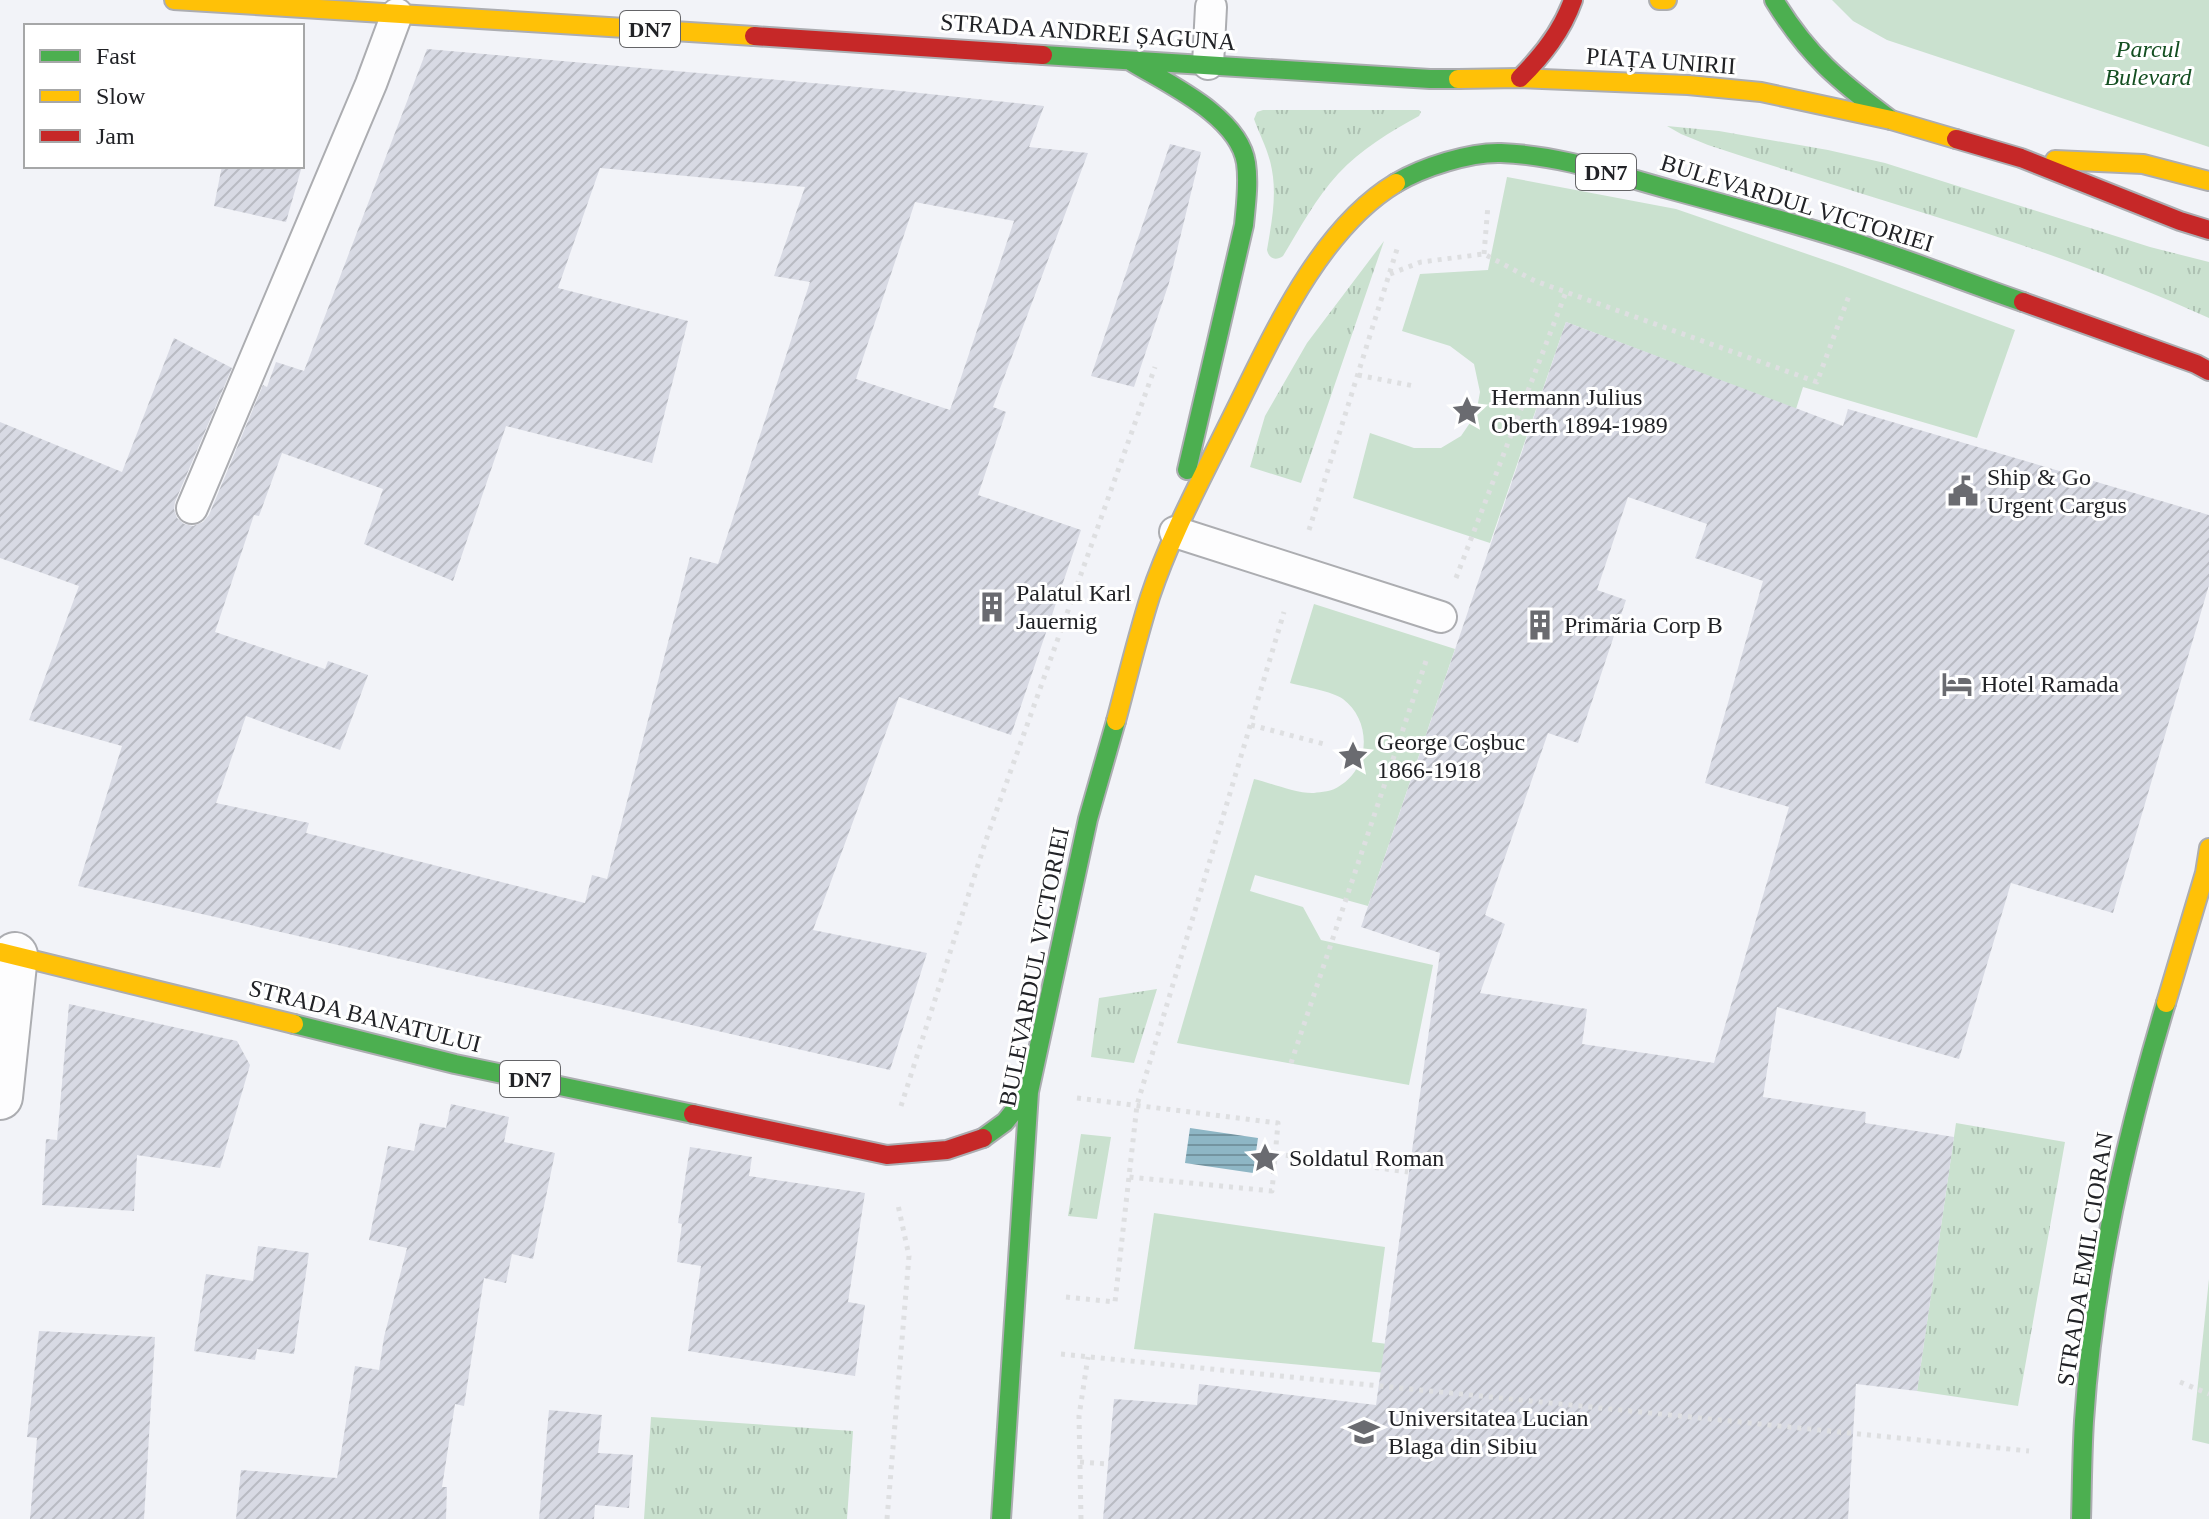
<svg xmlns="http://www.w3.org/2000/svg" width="2209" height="1519" font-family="Georgia,serif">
  <defs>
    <pattern id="grass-tufts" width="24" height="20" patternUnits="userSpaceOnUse" patternTransform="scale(2)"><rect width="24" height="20" fill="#cae1cf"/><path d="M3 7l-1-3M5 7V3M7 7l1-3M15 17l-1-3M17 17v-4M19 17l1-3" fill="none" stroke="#adc1b2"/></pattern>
    <pattern id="water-rules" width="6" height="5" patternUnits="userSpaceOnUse" patternTransform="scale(2)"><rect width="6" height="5" fill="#8eb6c5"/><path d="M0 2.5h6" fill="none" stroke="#7494a0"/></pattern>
    <pattern id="building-hatch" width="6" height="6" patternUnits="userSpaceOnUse" patternTransform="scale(2)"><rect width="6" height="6" fill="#d8dae4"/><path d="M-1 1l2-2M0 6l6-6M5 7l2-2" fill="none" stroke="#b9bbc3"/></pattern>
  </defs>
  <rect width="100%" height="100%" fill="#f2f3f8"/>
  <path fill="url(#grass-tufts)" d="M1263,110H1419L1421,112L1419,116C1390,132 1361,149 1338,174C1316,198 1300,228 1283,256C1276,261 1269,259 1267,250C1272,220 1278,191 1270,161C1266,146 1259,133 1254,119L1257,112Z
    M1667,126L1719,131L1828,150L1885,163L2150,247L2209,262V318C2048,245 1875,200 1708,145L1681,134Z
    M1384,241L1301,483L1250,467L1265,416L1307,343Z
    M1157,989L1134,1063L1091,1057L1099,998Z
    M1956,1123L2065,1142L2018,1406L1917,1391Z
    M1081,1134L1111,1137L1097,1219L1068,1216Z
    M651,1417L853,1431L847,1519H644Z"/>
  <path fill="#cae1cf" d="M1832,0H2209V147L1887,40L1853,21Z
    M1507,177L1676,209L1842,266L2015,330L1977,438L1803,387L1796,409L1566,322L1490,543L1353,498L1370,433L1414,448H1441L1461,436L1476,414L1480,392L1474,364L1450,346L1402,331L1420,274L1488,270Z
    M1314,604L1455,649L1368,906L1255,875L1250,891L1303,907L1321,940L1433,965L1409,1085L1177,1043L1254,779C1271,783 1298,794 1314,793C1321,792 1333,791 1338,787C1371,768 1372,721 1343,699C1332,691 1304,687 1290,683Z
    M1154,1213L1385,1247L1372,1342L1711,1386V1404L1134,1349Z
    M2209,1279V1444L2192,1440Z"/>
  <path fill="url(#water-rules)" d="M1190,1128L1258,1138L1253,1173L1185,1163Z"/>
  <path fill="url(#building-hatch)" fill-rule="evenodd" d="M427,49L891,90L1044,106L1029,147L1088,153L993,407L1006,412L978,495L1081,530L1011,735L899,697L813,930L927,953L890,1070L78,886L122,746L29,720L79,586L0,558V422L122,472L174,338L232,368L175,502L174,509L177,518L184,524L193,526L203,522L209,515L263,385L267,387L276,362L304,371ZM600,168L805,187L774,276L810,282L718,564L690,557L607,879L592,875L585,903L306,833L309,823L216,803L246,716L340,750L368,675L328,661L325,669L215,632L254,515L259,516L282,453L383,489L364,544L453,581L506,426L652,463L688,321L558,288ZM915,202L1014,221L950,410L856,379Z
    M1170,144L1201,152L1169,283L1134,387L1091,376Z
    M222,166H302L286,222L214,206Z
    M1566,322L1843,426L1848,409L2209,515V585L2113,913L2011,883L1959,1059L1777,1007L1763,1097L1866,1112L1865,1123L1954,1137L1917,1391L1856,1384L1848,1519H1103L1114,1399L1197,1405L1199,1384L1376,1405L1440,953L1361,927ZM1628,497L1707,524L1695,558L1763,581L1705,783L1789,807L1714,1063L1582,1044L1587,1009L1480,993L1505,924L1485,915L1548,733L1578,743L1626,600L1597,590Z
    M69,1004L237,1041L250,1065L220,1168L137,1155L134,1211L42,1205L46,1139L57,1140Z
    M451,1104L509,1117L504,1142L555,1153L533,1259L512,1254L506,1283L484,1278L464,1406L455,1404L442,1487H447L446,1519H236L241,1470L337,1478L355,1366L379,1370L384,1337L407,1248L369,1240L388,1146L414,1151L420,1123L446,1128Z
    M690,1147L752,1157L749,1176L865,1193L848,1302L865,1305L855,1376L688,1351L701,1266L677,1262L682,1224L678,1223Z
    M258,1246L309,1253L294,1354L257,1349L255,1360L194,1351L206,1274L253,1281Z
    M39,1331L155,1337L144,1519H30L37,1438L27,1437Z
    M549,1410L602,1415L598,1453L633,1455L629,1508L595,1505L594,1519H539Z"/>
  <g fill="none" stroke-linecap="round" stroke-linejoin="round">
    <g stroke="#acadb1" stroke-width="34">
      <path id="lane" d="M1208,64L1211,7
        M192,508L371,84L397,14
        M1175,532L1441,617"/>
    </g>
    <g stroke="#acadb1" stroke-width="48">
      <path id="street" d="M0,1097L15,955"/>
    </g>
    <g stroke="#acadb1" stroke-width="22">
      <path id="fast" d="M1774,0C1808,56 1839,81 1891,120
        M1043,55L1430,79H1458
        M1132,62C1168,84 1239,116 1246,163C1249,183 1246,204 1244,225L1187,470
        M1396,183C1423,167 1470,152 1501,153C1558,155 1614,174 1668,189C1735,207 1802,225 1868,247C1920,264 1971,284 2023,302
        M294,1024L455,1064L693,1114
        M983,1138L1005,1122L1029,1092L1088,819L1116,721
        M1001,1519L1029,1092
        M2081,1519C2082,1487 2082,1454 2084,1421C2093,1279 2125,1139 2166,1003"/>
    </g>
    <g stroke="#acadb1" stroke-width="22">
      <path id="slow" d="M174,0L754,36
        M1659,0H1667
        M1458,79L1520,78L1688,85L1761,92L1891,120L1956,139
        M2055,160L2143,164L2209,181
        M1116,721C1127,680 1137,638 1150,597C1170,537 1200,482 1228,425C1269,344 1316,231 1396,183
        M0,952L294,1024
        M2166,1003L2205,873L2209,848"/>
    </g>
    <g stroke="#acadb1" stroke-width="22">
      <path id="jam" d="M754,36L1043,55
        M1520,78C1543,55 1562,31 1573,0
        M1956,139L2021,158L2180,221L2209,230
        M2023,302L2196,364L2209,371
        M693,1114L887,1155L947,1150L983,1138"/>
    </g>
    <path stroke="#dedfe1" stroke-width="5" stroke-dasharray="4 6" stroke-linecap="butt" d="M1484,254L1488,205
      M1390,274L1421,262L1484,254L1535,281L1817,382L1850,293
      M1358,375L1414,386
      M1309,530L1398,246
      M1456,578L1566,292
      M1251,725L1328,745
      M1291,1063L1427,658
      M1077,1098L1278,1123L1272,1191L1129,1177
      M901,1106L986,840L1155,367
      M1276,1154L1408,1172
      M1066,1297L1115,1302L1137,1105L1284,612
      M1061,1354L2029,1451
      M2180,1382L2209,1394
      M1080,1462L1109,1464
      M887,1519L909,1256L898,1205
      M1081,1519L1079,1416L1088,1357"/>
    <use href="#lane" stroke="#fdfdfe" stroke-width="30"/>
    <use href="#street" stroke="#fdfdfe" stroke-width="44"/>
    <use href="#fast" stroke="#4caf50" stroke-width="18"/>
    <use href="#slow" stroke="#ffc107" stroke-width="18"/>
    <use href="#jam" stroke="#c62828" stroke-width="18"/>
  </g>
  <defs>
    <g id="sight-bare" transform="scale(2.4)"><path d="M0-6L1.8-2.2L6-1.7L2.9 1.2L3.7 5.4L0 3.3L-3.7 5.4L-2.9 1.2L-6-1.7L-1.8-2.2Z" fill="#6a6b70" stroke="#fff" stroke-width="2.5" paint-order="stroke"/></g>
    <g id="civic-bare" transform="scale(2.4)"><path d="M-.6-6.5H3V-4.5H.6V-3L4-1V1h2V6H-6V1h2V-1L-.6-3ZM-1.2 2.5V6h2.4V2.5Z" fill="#6a6b70" stroke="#fff" stroke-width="2.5" paint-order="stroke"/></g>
    <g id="building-bare" transform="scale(2.4)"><path d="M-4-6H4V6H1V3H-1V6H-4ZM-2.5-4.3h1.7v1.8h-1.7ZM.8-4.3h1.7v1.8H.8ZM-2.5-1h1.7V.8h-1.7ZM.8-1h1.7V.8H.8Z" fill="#6a6b70" stroke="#fff" stroke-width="2.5" paint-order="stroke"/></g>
    <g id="hotel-bare" transform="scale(2.4)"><path d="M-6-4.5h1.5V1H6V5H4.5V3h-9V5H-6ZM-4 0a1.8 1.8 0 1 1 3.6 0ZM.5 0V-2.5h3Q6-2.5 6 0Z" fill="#6a6b70" stroke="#fff" stroke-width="2.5" paint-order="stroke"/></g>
    <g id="university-bare" transform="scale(2.4)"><path d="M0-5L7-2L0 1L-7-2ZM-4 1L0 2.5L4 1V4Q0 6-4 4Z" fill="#6a6b70" stroke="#fff" stroke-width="2.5" paint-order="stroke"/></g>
  </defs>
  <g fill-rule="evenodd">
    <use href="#sight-bare" x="1467" y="411"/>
    <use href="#civic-bare" x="1963" y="491"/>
    <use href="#building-bare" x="992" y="607"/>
    <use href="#building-bare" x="1540" y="625"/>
    <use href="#hotel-bare" x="1957" y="684"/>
    <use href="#sight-bare" x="1353" y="756"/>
    <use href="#sight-bare" x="1265" y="1158"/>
    <use href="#university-bare" x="1364" y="1432"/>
  </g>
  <g text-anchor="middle" stroke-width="6" stroke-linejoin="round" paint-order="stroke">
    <g fill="#fff" stroke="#646467" stroke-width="2">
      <rect x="620" y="11" width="60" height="36" rx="6"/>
      <rect x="1576" y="154" width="60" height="36" rx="6"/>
      <rect x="500" y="1061" width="60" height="36" rx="6"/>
    </g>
    <g font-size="22" font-weight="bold" fill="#212226">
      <text x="650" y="37">DN7</text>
      <text x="1606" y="180">DN7</text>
      <text x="530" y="1087">DN7</text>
    </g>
    <g font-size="24" fill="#212226" stroke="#fff">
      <text transform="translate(1088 32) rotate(4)" y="8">STRADA ANDREI ȘAGUNA</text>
      <text transform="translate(1661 61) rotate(4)" y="8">PIAȚA UNIRII</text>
      <text transform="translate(1797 203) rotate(17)" y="8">BULEVARDUL VICTORIEI</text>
      <text transform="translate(1034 967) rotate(-79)" y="8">BULEVARDUL VICTORIEI</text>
      <text transform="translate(365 1016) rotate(14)" y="8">STRADA BANATULUI</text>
      <text transform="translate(2085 1259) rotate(-81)" y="8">STRADA EMIL CIORAN</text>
    </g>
    <g font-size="24" font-style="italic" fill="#144f21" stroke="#fff">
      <text x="2148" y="57">Parcul<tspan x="2148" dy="28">Bulevard</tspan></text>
    </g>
    <g font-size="24" fill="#212226" stroke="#fff" text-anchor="start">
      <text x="1491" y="405">Hermann Julius<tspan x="1491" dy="28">Oberth 1894-1989</tspan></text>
      <text x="1987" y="485">Ship &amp; Go<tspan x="1987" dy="28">Urgent Cargus</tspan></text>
      <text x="1016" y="601">Palatul Karl<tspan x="1016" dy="28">Jauernig</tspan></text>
      <text x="1564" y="633">Primăria Corp B</text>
      <text x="1981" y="692">Hotel Ramada</text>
      <text x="1377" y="750">George Coșbuc<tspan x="1377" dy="28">1866-1918</tspan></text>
      <text x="1289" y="1166">Soldatul Roman</text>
      <text x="1388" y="1426">Universitatea Lucian<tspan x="1388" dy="28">Blaga din Sibiu</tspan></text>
    </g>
  </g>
  <rect x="24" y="24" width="280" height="144" fill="#ffffff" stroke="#a6a7a8" stroke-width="2"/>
  <rect x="40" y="50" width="40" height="12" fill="#4caf50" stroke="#a6a7a8" stroke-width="2"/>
  <text x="96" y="64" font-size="24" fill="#212226">Fast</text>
  <rect x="40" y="90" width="40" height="12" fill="#ffc107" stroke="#a6a7a8" stroke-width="2"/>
  <text x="96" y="104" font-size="24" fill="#212226">Slow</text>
  <rect x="40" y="130" width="40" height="12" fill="#c62828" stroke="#a6a7a8" stroke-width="2"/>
  <text x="96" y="144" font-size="24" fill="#212226">Jam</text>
</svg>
